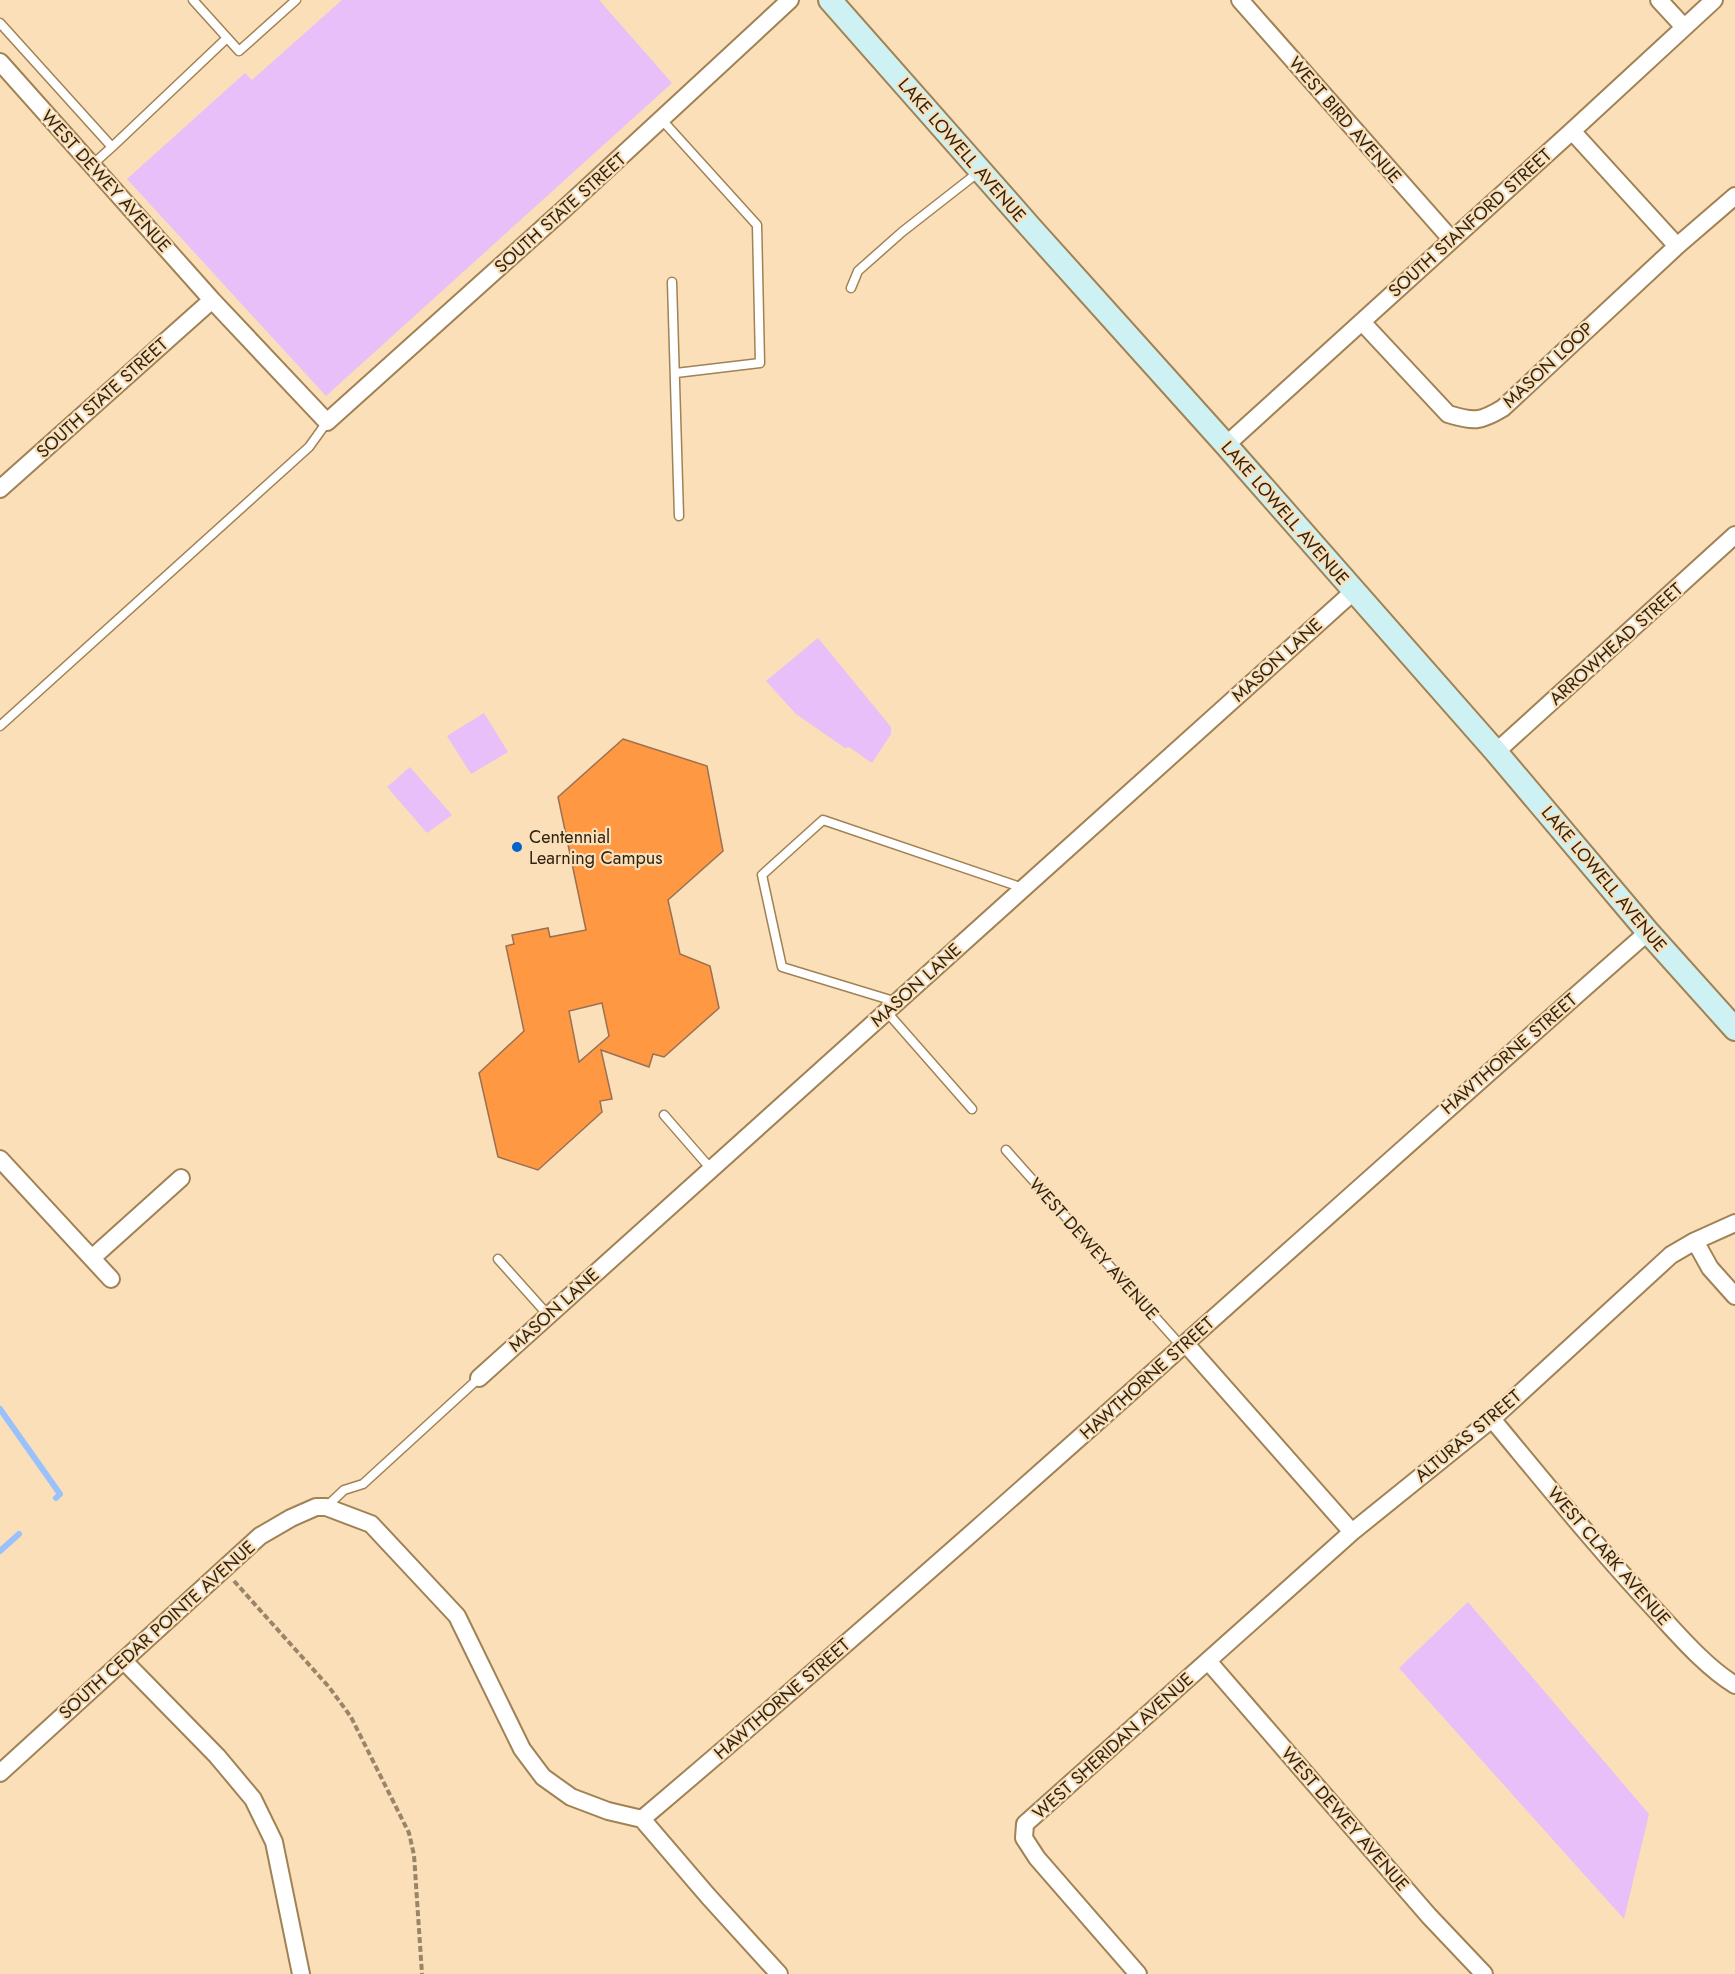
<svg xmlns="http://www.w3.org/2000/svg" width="1735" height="1974" font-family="Jost,sans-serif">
  <rect width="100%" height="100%" fill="#fadfb9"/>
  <path fill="#e8bff8" d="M342,0H599L672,83L326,396L127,179L245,73L252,80Z
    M818,638L891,727V734L872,763L849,747L845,748L796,714L766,681Z
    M484,713L508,752L471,774L447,736Z
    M410,767L452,815L427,833L387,787Z
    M1468,1602L1649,1814L1624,1919L1399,1668Z"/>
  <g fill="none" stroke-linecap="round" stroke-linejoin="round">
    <path stroke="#99c2fc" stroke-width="6" d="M0,1409L60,1494L56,1498
      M0,1551L19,1534"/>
  </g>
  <path fill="#ff9843" stroke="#9c7050" stroke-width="1.5" fill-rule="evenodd" d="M623,739L707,766L723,851L668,900L680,954L710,966L719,1008L664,1057L653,1054L649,1067L601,1050L612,1099L600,1101L602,1112L538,1170L498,1157L479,1073L524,1031L506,946L514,944L512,935L548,928L550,937L586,930L558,797ZM602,1003L609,1036L579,1062L569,1011Z"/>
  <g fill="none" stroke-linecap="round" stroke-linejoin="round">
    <g stroke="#a08254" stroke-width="11">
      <path id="lane" d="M193,0L239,51L296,0
        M0,23L112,147L227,38
        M662,120L757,225L760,363L676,373
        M92,165L112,147
        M672,282L679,516
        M851,288L858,271L902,232L980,171
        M0,726L309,447L327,422
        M897,1002L782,967L762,875L823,820L1023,888
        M886,1011L972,1109
        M664,1115L711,1169
        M1006,1150L1182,1347
        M498,1259L548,1315
        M326,1507L344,1490L363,1484L479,1378"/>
    </g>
    <g stroke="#a08254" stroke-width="20">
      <path id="street" d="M1240,0L1451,239
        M1659,0L1684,27
        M0,62L212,300L327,422L563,210L790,0
        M1572,131L1677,246
        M1362,322L1448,414C1474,422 1480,422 1503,408L1677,246L1735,196
        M1226,445L1572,131L1714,0
        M0,489L212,300
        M1496,752L1735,535
        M0,1159L111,1279
        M1695,1241L1710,1268L1735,1296
        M92,1258L181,1178
        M1186,1344L1352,1532
        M479,1378L1353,592
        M1492,1419C1546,1484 1600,1551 1658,1613C1680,1637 1707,1668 1735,1685
        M124,1661L217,1756L253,1799L274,1842L301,1974
        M1208,1661L1429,1916L1484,1974
        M0,1773L260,1536L291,1518L316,1507H326L371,1524L457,1616L522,1749L543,1777L571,1797L608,1811L642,1819L708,1896L779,1974
        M642,1819C983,1530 1312,1227 1648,932
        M1138,1974L1037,1858L1024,1838L1025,1824L1352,1532L1492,1419L1671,1255L1695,1241L1735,1223"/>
    </g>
    <g stroke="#a08254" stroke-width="26">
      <path id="secondary" d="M830,0L1031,228L1226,445L1496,752L1648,932L1735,1029"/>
    </g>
    <path stroke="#998568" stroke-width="4" stroke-dasharray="6 3" stroke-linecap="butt" d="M234,1581L329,1687L351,1717L409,1833L414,1855L422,1974"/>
    <use href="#lane" stroke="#fff" stroke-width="8"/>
    <use href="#street" stroke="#fff" stroke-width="16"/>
    <use href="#secondary" stroke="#cef2f3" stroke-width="22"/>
  </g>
  <circle fill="#0163cc" stroke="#fadfb9" stroke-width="2" cx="517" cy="847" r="6"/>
  <g text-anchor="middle" stroke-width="4.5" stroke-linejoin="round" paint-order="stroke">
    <g font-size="18" fill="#302411" stroke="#fadfb9">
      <text transform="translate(1345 120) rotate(49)" y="6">WEST BIRD AVENUE</text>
      <text transform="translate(962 150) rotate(49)" y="6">LAKE LOWELL AVENUE</text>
      <text transform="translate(106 181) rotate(48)" y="6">WEST DEWEY AVENUE</text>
      <text transform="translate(560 213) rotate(-42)" y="6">SOUTH STATE STREET</text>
      <text transform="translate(1470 223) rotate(-42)" y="6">SOUTH STANFORD STREET</text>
      <text transform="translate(1548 365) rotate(-43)" y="6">MASON LOOP</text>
      <text transform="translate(102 398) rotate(-42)" y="6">SOUTH STATE STREET</text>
      <text transform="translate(1285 513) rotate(49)" y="6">LAKE LOWELL AVENUE</text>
      <text transform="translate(1616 644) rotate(-42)" y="6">ARROWHEAD STREET</text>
      <text transform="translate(1277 660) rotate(-42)" y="6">MASON LANE</text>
      <text transform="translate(1604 879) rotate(50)" y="6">LAKE LOWELL AVENUE</text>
      <text transform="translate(916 985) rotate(-42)" y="6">MASON LANE</text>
      <text transform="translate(1509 1054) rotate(-41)" y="6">HAWTHORNE STREET</text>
      <text transform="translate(1094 1249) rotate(48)" y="6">WEST DEWEY AVENUE</text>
      <text transform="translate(554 1310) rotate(-42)" y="6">MASON LANE</text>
      <text transform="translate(1147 1378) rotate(-42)" y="6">HAWTHORNE STREET</text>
      <text transform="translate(1468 1436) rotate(-40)" y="6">ALTURAS STREET</text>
      <text transform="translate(1609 1556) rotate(49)" y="6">WEST CLARK AVENUE</text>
      <text transform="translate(157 1630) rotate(-42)" y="6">SOUTH CEDAR POINTE AVENUE</text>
      <text transform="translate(782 1699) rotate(-41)" y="6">HAWTHORNE STREET</text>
      <text transform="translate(1113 1746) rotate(-42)" y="6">WEST SHERIDAN AVENUE</text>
      <text transform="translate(1345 1819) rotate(49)" y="6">WEST DEWEY AVENUE</text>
    </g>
    <g font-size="18" fill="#302411" stroke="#fadfb9" text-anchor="start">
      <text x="529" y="843">Centennial<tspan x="529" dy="21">Learning Campus</tspan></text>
    </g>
  </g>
</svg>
